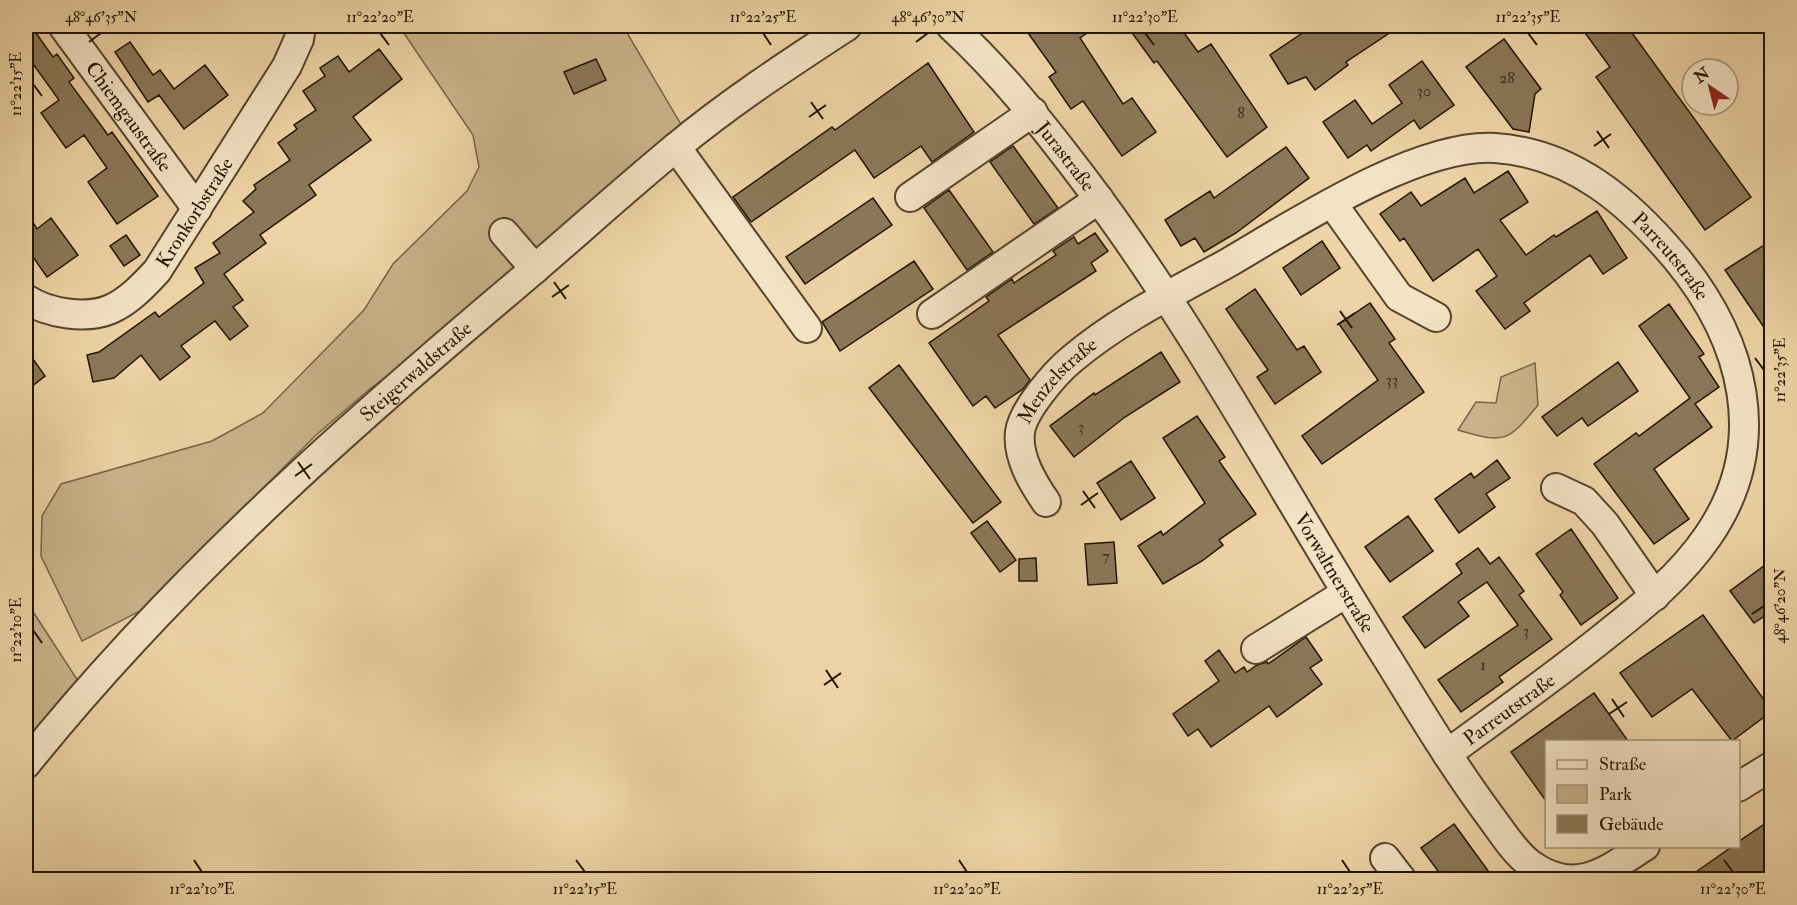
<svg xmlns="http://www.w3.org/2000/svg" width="1797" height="905" font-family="'IM FELL Double Pica',serif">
  <rect width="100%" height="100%" fill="#edd3a5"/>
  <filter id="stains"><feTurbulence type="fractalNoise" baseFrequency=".00333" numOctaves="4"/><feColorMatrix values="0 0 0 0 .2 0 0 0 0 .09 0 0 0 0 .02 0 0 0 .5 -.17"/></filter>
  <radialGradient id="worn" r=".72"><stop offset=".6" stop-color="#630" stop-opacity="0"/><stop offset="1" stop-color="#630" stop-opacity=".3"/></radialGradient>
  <path fill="#cab38a" stroke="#766448" stroke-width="1.5" d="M399,26H623L682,126L469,313L371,388L315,436L142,610L82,641L41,556L42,516L61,484L212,441L263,413L364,310L393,264L467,191L479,167L473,135Z
    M1535,363L1538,405C1508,442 1505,444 1458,430L1476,402L1496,403L1501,377Z
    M26,601L80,684L26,743Z"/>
  <path fill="#8b7758" stroke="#211405" stroke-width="1.5" d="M26,26H31L53,57L57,54L74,78L69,82L108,135L112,132L158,196L117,224L88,182L107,168L84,135L66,148L41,113L59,100L26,54Z
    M1023,26H1097L1080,38L1123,104L1132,98L1156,132L1122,156L1083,101L1071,109L1049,77L1056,72Z
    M1127,26H1179L1198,52L1211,44L1267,127L1227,157L1157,61L1154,63Z
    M1313,26H1400L1346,62L1348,65L1315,90L1306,77L1288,84L1270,55Z
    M1580,26H1627L1751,197L1705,230L1596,77L1610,67Z
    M1504,39L1541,89L1535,94L1529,132L1513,129L1466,67Z
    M130,42L153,75L160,70L174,89L205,65L228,95L184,129L159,95L148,102L115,52Z
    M379,49L402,79L353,117L371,140L309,185L316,195L260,235L266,243L224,274L243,300L233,307L248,326L230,340L215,321L181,346L190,357L160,380L141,355L114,378L93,382L87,355L99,352L155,312L159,317L204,283L195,268L220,253L213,243L254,212L243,201L256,189L254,185L290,160L278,143L297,129L294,125L316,110L303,91L325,76L320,68L338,56L349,72Z
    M596,59L606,80L574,94L564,72Z
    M1422,61L1454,105L1420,129L1414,120L1371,151L1367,145L1348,158L1323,122L1355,100L1372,124L1402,103L1389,85Z
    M928,63L974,132L932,162L921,146L874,178L855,150L751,222L733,197L832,127L835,130Z
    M1013,146L1058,208L1034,224L990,162Z
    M1286,147L1309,178L1236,233L1204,252L1195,238L1181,246L1165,220L1210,191L1214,198Z
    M1508,171L1528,202L1500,220L1526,255L1554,235L1556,237L1597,211L1627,258L1603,274L1590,255L1524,303L1530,311L1505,329L1476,291L1497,276L1478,249L1433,281L1404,238L1400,241L1380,214L1411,192L1421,206L1465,178L1474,193Z
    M949,190L993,252L967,270L924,208Z
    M873,198L892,225L805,284L786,257Z
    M26,211L37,229L51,218L78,255L47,277L26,247Z
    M1095,233L1108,251L1091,263L1096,271L998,335L1030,380L1023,389L995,408L986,396L973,406L929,343L989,301L986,297L1012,279L1014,283L1056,255L1053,251L1074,237L1078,244Z
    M126,235L140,255L124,266L110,246Z
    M1772,240V339L1725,270Z
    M1322,241L1340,268L1301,295L1283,268Z
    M914,261L933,289L840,351L822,322Z
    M1255,289L1297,350L1304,346L1321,372L1275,404L1257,377L1268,370L1226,309Z
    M1370,303L1395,339L1389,343L1424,392L1322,464L1302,436L1378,380L1339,324Z
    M1669,304L1704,354L1699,357L1719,387L1695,404L1712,427L1654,469L1689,519L1654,544L1594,464L1636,433L1639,436L1690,398L1639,326Z
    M26,349L45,376L26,391Z
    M1161,352L1180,382L1125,417L1074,457L1050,426L1094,393L1095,395Z
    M1618,362L1638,391L1588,426L1582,418L1557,436L1542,417Z
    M899,365L1001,502L973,523L869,388Z
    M1197,416L1225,457L1219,461L1256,514L1219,540L1223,545L1202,561L1163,584L1138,546L1161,531L1163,535L1205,503L1163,438Z
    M1497,460L1510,478L1486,494L1495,507L1459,533L1435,499L1471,473L1474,478Z
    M1131,461L1155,498L1121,520L1097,483Z
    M1408,516L1433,551L1390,582L1365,547Z
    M987,521L1016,560L1000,572L971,533Z
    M1571,529L1618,598L1581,625L1560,595L1563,592L1536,554Z
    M1114,542L1117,583L1088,585L1085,544Z
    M1478,548L1490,564L1499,557L1524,591L1519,595L1552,639L1499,677L1503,682L1461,712L1438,680L1518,625L1487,582L1458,602L1469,616L1425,648L1403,617L1462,573L1456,564Z
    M1036,558L1037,581H1019V559Z
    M1772,560V611L1754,623L1730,591Z
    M1703,615L1772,711L1732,741L1692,689L1652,717L1620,673Z
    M1306,637L1322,660L1310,668L1322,684L1277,717L1269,706L1211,747L1198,729L1188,736L1173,714L1219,681L1205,661L1219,650L1235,673L1244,667L1247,672L1257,665L1267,662L1268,664Z
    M1594,693L1628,741H1546V801L1511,752Z
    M1772,819V879H1686L1733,846H1738V842Z
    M1454,824L1494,879H1444L1421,848Z"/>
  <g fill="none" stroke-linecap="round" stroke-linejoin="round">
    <g stroke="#54442d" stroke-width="32">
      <g id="minor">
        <path id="s1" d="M63,26L197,209"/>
        <path id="s2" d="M951,26C1001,72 1042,124 1083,178C1198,330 1287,500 1389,661C1421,713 1453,766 1490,816C1502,832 1514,852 1530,864C1575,897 1606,871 1645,846"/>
        <path d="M676,147L807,328"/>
        <path d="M910,197L1033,112"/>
        <path d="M1332,203L1399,297L1436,317"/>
        <path d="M504,233L535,269"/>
        <path id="s3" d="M26,299C47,313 86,320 111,309C129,301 144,285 157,271L287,66L299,39L301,26"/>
        <path d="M932,314L1099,199"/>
        <path d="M1556,488L1584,501L1605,524L1655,596"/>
        <path id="s4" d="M1046,502C1033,483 1017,457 1020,432C1023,410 1055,373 1072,359C1118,320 1173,293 1226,264C1293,225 1417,143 1495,148C1572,153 1628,201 1676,258C1744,340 1772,443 1708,536C1680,577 1643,606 1605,636C1554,677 1500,715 1447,754"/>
        <path d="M1256,649L1346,593"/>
        <path id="s5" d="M26,764C168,587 337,436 510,290C566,243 619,194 675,148C729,103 789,64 847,26"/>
        <path d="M1738,787L1772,766"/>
        <path d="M1385,858L1402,880"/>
      </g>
    </g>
    <use href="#minor" stroke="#f3e2c4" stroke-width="28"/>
  </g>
  <path fill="none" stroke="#211405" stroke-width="2" d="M380,33L389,45M763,33L771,45M1145,33L1154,45M1528,33L1537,45M89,42L101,33M916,42L928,33M33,84L42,96M811,102L823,119M809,117L826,105M1597,131L1609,148M1594,146L1611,134M554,282L566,299M552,297L569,285M1340,311L1352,328M1337,325L1355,313M1755,358L1764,370M298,462L310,479M295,476L312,464M1083,491L1095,508M1081,505L1098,493M1752,614L1764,606M33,630L42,643M826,670L838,688M824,685L841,673M1612,699L1624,717M1609,714L1627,702M194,860L202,872M576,860L585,872M959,860L967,872M1342,860L1350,872M1724,860L1733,872"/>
  <g text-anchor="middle" stroke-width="5" stroke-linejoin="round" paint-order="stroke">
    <g font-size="16" fill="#3c2d1a">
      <text x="1507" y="83">28</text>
      <text x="1424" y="96">30</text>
      <text x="1241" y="118">8</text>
      <text x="1392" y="385">33</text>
      <text x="1081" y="432">3</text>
      <text x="1106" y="561">7</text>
      <text x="1526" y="636">3</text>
      <text x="1483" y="670">1</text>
    </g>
    <g font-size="20" fill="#211405" stroke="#f3e2c4">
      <text dy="7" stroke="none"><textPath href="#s1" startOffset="112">Chiemgaustraße</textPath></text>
      <text dy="7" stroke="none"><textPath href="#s2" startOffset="174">Jurastraße</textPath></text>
      <text dy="7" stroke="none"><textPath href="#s3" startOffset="218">Kronkorbstraße</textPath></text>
      <text dy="7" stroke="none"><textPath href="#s4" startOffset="858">Parreutstraße</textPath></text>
      <text dy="7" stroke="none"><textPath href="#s5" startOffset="554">Steigerwaldstraße</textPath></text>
      <text dy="7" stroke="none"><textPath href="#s4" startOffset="141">Menzelstraße</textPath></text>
      <text dy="7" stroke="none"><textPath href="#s2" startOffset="670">Vorwaltnerstraße</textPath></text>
      <text transform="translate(1509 709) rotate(-36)" y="7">Parreutstraße</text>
    </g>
  </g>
  <rect width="1797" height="905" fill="none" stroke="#edd3a5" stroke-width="66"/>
  <rect x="1545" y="740" width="195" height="108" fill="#f3e2c4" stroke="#9f9078" stroke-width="1.5"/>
  <rect x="1557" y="760" width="30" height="9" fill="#f3e2c4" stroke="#9f9078" stroke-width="1.5"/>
  <text x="1599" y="770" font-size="18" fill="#211405">Straße</text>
  <rect x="1557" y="785" width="30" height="18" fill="#cab38a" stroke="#9f9078" stroke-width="1.5"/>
  <text x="1599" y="800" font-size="18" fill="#211405">Park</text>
  <rect x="1557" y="815" width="30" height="18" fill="#8b7758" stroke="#9f9078" stroke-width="1.5"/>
  <text x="1599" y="830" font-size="18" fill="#211405">Gebäude</text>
  <g transform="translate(1710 87) rotate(325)"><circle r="28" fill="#f3e2c4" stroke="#9f9078" stroke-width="1.5"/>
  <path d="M0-4.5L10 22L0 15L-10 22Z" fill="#8f2418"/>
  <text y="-9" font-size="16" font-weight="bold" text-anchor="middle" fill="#211405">N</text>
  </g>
  <rect x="33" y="33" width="1731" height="839" fill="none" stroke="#211405" stroke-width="2"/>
  <g font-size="15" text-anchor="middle" fill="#211405">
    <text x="101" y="22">48°46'35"N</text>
    <text x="380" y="22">11°22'20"E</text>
    <text x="763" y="22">11°22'25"E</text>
    <text x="928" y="22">48°46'30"N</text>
    <text x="1145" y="22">11°22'30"E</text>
    <text x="1528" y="22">11°22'35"E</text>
    <text transform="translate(16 84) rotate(-90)" y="5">11°22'15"E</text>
    <text transform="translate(1780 370) rotate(-90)" y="5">11°22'35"E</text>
    <text transform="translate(1780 606) rotate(-90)" y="5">48°46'20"N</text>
    <text transform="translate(16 630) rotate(-90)" y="5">11°22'10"E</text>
    <text x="202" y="894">11°22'10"E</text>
    <text x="585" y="894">11°22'15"E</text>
    <text x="967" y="894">11°22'20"E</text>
    <text x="1350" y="894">11°22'25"E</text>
    <text x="1733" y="894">11°22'30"E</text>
  </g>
  <rect width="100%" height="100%" filter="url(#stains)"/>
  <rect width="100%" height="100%" fill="url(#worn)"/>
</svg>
